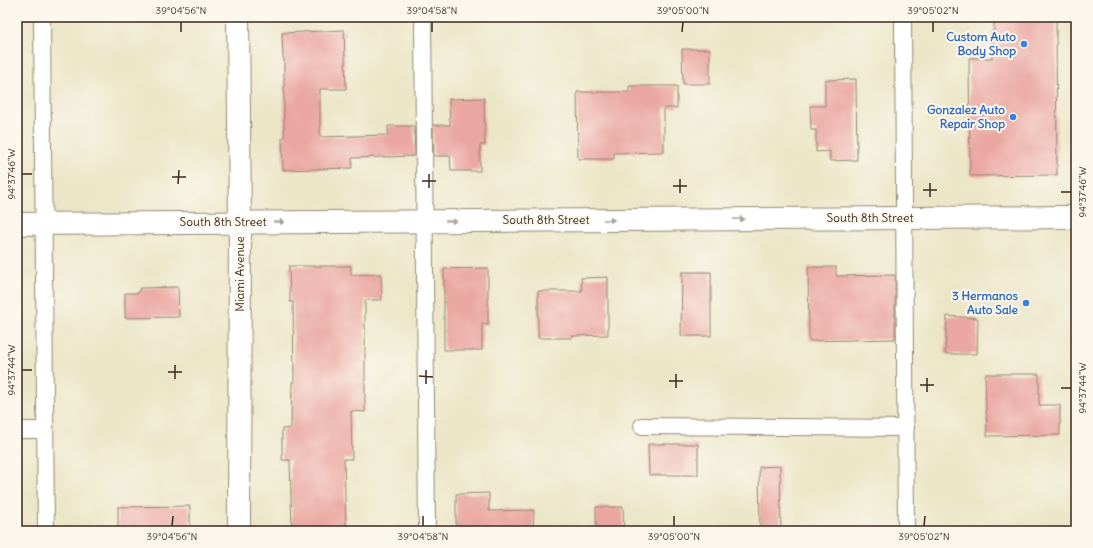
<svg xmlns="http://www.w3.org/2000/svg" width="1093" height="548" font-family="Delius,sans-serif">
  <rect width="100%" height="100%" fill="#fbf7ec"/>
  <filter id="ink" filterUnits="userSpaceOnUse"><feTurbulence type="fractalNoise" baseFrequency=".025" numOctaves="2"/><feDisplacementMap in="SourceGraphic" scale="8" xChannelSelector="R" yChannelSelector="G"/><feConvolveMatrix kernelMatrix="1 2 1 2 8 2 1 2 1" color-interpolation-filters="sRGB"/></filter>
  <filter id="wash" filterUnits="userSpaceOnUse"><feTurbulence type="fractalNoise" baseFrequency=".012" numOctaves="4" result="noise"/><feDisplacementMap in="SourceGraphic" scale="16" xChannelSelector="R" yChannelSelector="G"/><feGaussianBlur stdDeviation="0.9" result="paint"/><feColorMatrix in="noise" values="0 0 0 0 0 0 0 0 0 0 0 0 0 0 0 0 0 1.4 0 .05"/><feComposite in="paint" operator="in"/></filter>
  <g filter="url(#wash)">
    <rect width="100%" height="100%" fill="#ece6c8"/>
    <g id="blocks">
      <path fill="#eaa6a0" d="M994,17H1056L1057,175L970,176L969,58H992V31H994Z
        M344,30L346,89H320V137L388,135V126H414L415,156L352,158V168L283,170L282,138H284V58H283L282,33Z
        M682,49H710V84H683Z
        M856,79L857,160L830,161V151L816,152V130H811L810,106H825V80Z
        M629,86H677V108H664V152L614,153V159H578L577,92H629Z
        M484,98L485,145H480V171H451L450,156H434L433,125H450L449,99Z
        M289,266H351V275L381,274L382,300H365V412L351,411L352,459H344L346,531H292L290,460H282V429L291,428L292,382H294L293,302H290Z
        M808,267H836V276L895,275V339L809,341Z
        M488,268V325L482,324V350H444V269Z
        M682,272H711V336H681Z
        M608,277V335L572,336V338H538V291H582L581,278Z
        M178,287L179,317L125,318V293H139L140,288Z
        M947,316L978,318L977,354H945Z
        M985,374H1039V405H1060V435L987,436Z
        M648,444H698V475H649Z
        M780,466L781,531H760L759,467Z
        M489,493V511L534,510L533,531H456V494Z
        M190,506V531H118V507Z
        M596,507H623L624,531H596Z"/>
    </g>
  </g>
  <g filter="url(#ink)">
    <use href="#blocks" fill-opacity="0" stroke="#948873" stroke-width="1"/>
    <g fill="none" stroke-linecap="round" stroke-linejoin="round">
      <g stroke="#948873" stroke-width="18">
        <path id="service" d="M42,17L46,531
          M423,17L427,531
          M903,17L906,531
          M642,426L906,428
          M17,430H45"/>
      </g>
      <g stroke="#948873" stroke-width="24">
        <path id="minor" d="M238,17L240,222L239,531
          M17,224L1076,217"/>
      </g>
      <use href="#service" stroke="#fff" stroke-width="16"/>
      <use href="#minor" stroke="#fff" stroke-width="22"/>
    </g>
    <defs><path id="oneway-solid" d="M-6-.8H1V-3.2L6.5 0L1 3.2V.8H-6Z"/></defs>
    <g fill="#a79f9a">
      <use href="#oneway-solid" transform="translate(739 219)"/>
      <use href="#oneway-solid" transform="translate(609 220)"/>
      <use href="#oneway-solid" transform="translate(451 221)"/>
      <use href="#oneway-solid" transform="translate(279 222)"/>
    </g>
  </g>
  <path fill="none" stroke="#3b2a1e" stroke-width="1.5" d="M181,32V22M432,32V22M682,32L683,22M933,32V22M22,174H32M172,177H186M422,181H436M178,184L179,170M673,186H687M429,188V174M923,190H937M1061,192H1071M680,193V179M930,197V183M22,370H32M168,372H182M419,376L433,377M175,379V365M669,381H683M426,384V370M920,385H934M676,388V374M1061,388H1071M927,392V378M172,526L173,516M423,526V516M674,526V516M924,526L925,516"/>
  <g fill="#3f7fe0" stroke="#fbf7ec" stroke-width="1.5">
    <circle cx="1024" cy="44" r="4"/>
    <circle cx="1013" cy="117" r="4"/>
    <circle cx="1026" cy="303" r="4"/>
  </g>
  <g text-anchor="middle" stroke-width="4" stroke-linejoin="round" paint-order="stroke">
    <g font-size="12" font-weight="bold" fill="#366cbe" stroke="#fbf7ec" text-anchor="end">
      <text x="1016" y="41">Custom Auto<tspan x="1016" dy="14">Body Shop</tspan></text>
      <text x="1005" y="114">Gonzalez Auto<tspan x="1005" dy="14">Repair Shop</tspan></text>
      <text x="1018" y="300">3 Hermanos<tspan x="1018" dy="14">Auto Sale</tspan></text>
    </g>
    <g font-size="12" fill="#3b2a1e" stroke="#fbf7ec">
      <text x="870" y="222">South 8th Street</text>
      <text x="546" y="224">South 8th Street</text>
      <text x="223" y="226">South 8th Street</text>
      <text transform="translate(240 274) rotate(-90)" y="4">Miami Avenue</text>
    </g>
  </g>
  <rect width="1093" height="548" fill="none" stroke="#fbf7ec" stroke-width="44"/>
  <rect x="22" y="22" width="1049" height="504" fill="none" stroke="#3b2a1e" stroke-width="1.5"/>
  <g font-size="10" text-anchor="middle" fill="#3b2a1e">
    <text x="181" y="14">39°04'56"N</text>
    <text x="432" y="14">39°04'58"N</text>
    <text x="683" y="14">39°05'00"N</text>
    <text x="933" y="14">39°05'02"N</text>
    <text transform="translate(11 174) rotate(-90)" y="4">94°37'46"W</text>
    <text transform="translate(1082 192) rotate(-90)" y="4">94°37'46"W</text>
    <text transform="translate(11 370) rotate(-90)" y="4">94°37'44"W</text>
    <text transform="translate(1082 388) rotate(-90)" y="4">94°37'44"W</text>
    <text x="172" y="540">39°04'56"N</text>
    <text x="423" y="540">39°04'58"N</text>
    <text x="674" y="540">39°05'00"N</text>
    <text x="924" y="540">39°05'02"N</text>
  </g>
</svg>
